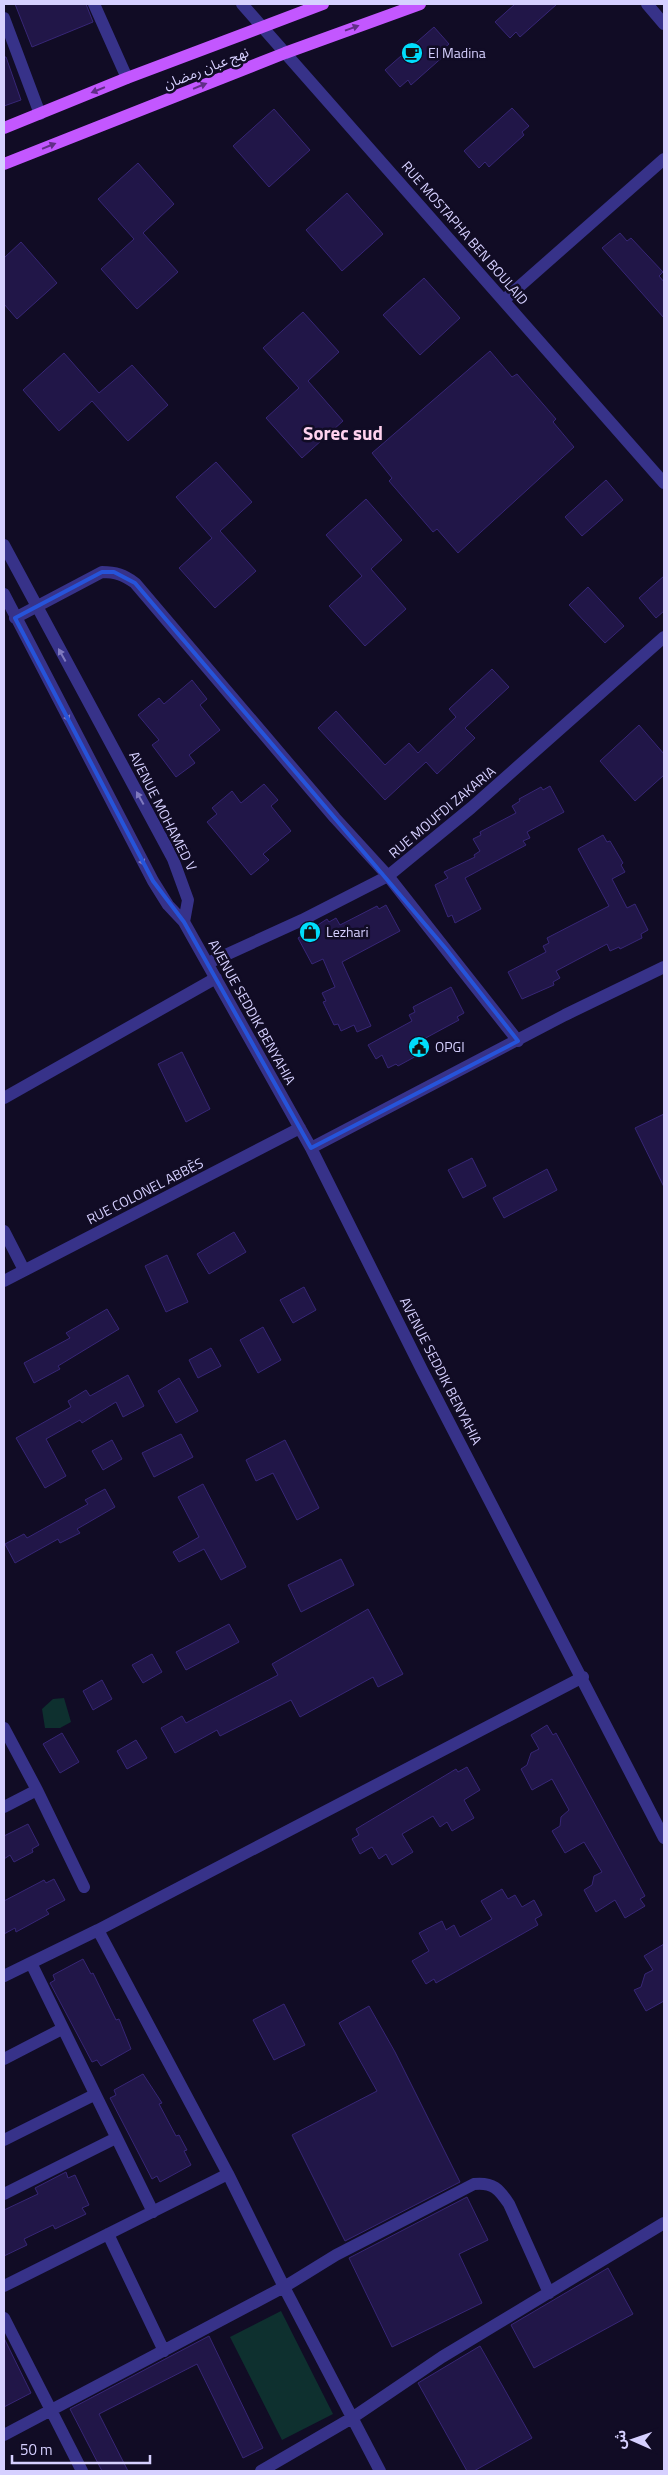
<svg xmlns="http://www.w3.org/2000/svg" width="668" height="2475" font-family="'Titillium Web','Noto Sans Arabic',sans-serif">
  <rect width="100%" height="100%" fill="#110c25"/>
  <path fill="#0e302f" d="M64,1698L71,1722L60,1728H45L42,1709L53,1699Z
    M281,2311L333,2414L282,2440L230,2337Z"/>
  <path fill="#211648" stroke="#372676" d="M15,4H86L93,22L32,47Z
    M515,4H557L520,37L516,32L510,38L495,22Z
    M434,27L449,44L442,50L446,54L411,85L408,80L400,87L385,70Z
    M4,57H6L21,100L4,106Z
    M512,108L529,126L522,132L524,135L489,167L485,162L479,168L464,151Z
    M274,109L310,150L269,187L233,146Z
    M138,163L174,204L143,233L178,272L137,309L101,269L134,239L98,199Z
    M347,193L383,234L342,271L306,230Z
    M620,233L627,241L631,238L663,272L659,276L664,282V318L602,248Z
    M21,242L57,283L17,319L4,304V258Z
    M424,278L460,318L420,355L383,315Z
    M303,312L339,352L308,381L343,421L302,458L266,418L299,388L263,348Z
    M490,351L512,377L517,374L556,419L553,422L574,447L458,553L437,529L433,532L389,481L392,478L372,453Z
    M64,353L99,393L132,365L168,405L128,441L92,401L59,431L23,390Z
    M216,462L252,502L220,531L256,571L215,608L179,568L212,538L176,497Z
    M606,480L623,500L582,536L565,517Z
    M366,499L402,540L371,569L406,609L365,646L329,606L362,576L326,535Z
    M664,576V611L656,618L639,598Z
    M588,587L624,626L605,643L569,605Z
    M492,669L509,687L465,728L475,738L437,774L426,762L385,800L318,728L336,711L385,765L409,743L418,753L456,717L449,709Z
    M192,680L207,699L200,705L220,730L189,755L195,763L176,777L152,745L159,740L138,715L159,698L164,704Z
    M639,725L664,754V775L635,801L600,761Z
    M264,784L278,800L271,806L291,831L263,854L269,860L251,875L207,822L217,814L212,808L232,791L241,803Z
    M550,786L564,812L527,832L530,838L523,841L526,845L465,878L481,909L455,923L452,915L448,917L435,885L448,878L444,872L475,857L474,855L480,851L473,839L481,835L480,832L516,813L512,806L520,801L519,799L541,787L543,790Z
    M603,835L607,842L610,841L623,863L621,865L625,872L612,879L627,908L635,904L648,930L641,934L642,938L620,949L619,947L610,951L607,944L556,971L560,978L553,982L554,985L522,999L508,972L546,952L543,946L549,943L547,938L609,906L578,849Z
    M386,905L400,931L342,962L371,1026L357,1032L354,1025L341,1031L338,1024L334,1025L323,1002L326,1001L322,993L335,987L323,959L312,964L298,938L327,919L329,922L336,918L340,925L377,906L379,909Z
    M451,987L464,1013L457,1017L459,1020L422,1040L426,1047L419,1051L420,1054L398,1066L396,1064L388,1068L382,1055L376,1059L368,1045L412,1021L409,1015L415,1012L413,1007Z
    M182,1052L210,1109L186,1122L158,1064Z
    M664,1114V1187L635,1128Z
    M472,1158L486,1186L463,1198L448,1170Z
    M547,1169L557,1190L504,1218L493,1198Z
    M234,1232L246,1252L209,1274L197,1254Z
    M167,1255L188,1302L166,1312L145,1266Z
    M304,1287L316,1310L293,1323L280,1300Z
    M107,1309L119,1329L58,1366L60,1369L34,1383L24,1363L70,1338L66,1333Z
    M263,1327L281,1360L258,1373L240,1340Z
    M211,1348L221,1366L198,1378L189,1360Z
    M128,1375L144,1406L123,1417L116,1402L82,1423L80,1420L46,1439L66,1476L45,1488L16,1438L71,1407L68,1401L86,1390L90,1396Z
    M179,1378L198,1411L176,1423L158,1391Z
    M181,1434L193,1457L154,1477L142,1453Z
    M112,1440L122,1459L103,1470L92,1451Z
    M285,1440L319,1508L297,1520L273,1473L256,1481L246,1460Z
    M203,1484L246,1567L221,1580L204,1549L179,1562L173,1552L199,1537L178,1497Z
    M105,1489L115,1507L77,1529L80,1533L60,1543L58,1539L15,1563L5,1544L24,1534L27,1538L88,1504L85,1500Z
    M341,1559L354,1585L301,1612L288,1585Z
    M368,1609L403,1674L378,1687L373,1677L300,1717L291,1700L220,1736L217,1730L175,1753L161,1728L182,1716L186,1723L278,1675L272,1664Z
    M229,1624L239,1642L186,1670L176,1652Z
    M152,1654L162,1672L143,1683L132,1665Z
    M102,1680L112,1699L93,1710L83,1691Z
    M547,1725L553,1735L556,1733L645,1896L640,1899L645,1906L625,1918L615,1900L596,1912L584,1890L592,1885L594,1876L602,1872L584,1842L565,1853L552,1831L560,1826L561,1817L569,1810L552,1779L532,1790L521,1769L527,1765L531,1753L539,1749L531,1735Z
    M62,1733L79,1762L60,1773L43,1744Z
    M136,1740L147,1758L127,1769L117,1751Z
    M467,1767L480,1790L464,1800L474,1818L452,1831L447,1822L440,1827L433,1816L402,1834L413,1852L392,1865L386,1854L379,1859L372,1847L360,1854L352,1839L359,1835L356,1829L456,1769L458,1772Z
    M28,1824L39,1845L32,1849L33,1852L14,1862L10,1855L4,1859V1836Z
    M54,1879L65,1900L46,1910L49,1914L16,1932L15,1928L4,1934V1901L44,1880L46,1883Z
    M502,1889L508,1899L515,1895L522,1907L534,1900L542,1915L535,1919L538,1925L436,1983L434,1979L426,1984L412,1961L429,1951L419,1933L442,1921L446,1930L454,1925L460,1937L492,1919L481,1901Z
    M664,1944V2001L646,2011L634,1990L641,1987L645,1974L653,1970L644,1956Z
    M83,1959L91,1974L93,1973L116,2020L119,2019L131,2049L101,2066L97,2060L92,2062L50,1983L55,1980L53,1975Z
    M284,2004L305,2045L274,2060L253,2020Z
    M369,2006L395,2052L460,2182L345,2241L292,2135L377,2091L339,2023Z
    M143,2074L162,2103L159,2104L176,2136L179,2135L187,2150L184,2151L191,2165L160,2182L157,2176L152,2179L110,2098L116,2095L114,2090Z
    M66,2172L68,2178L75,2175L89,2205L82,2208L86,2214L55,2229L53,2225L24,2239L27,2245L4,2256V2210L38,2194L35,2188Z
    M467,2197L488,2240L459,2254L482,2303L392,2347L349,2258Z
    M608,2268L633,2314L534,2368L511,2325Z
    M209,2336L263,2448L243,2458L197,2364L99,2414L128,2471H102L70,2409Z
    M4,2338L31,2393L4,2407Z
    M480,2346L532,2438L474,2471H467L418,2383Z"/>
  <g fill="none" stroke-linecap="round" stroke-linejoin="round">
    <path stroke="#373289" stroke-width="12" d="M94,4L127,78
      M242,4L664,483
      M647,4L664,24
      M4,18L40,114
      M504,300L664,159
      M4,545L173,859L188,900L184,922
      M4,594L153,881L168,905L184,922L311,1148L422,1370L664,1838
      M15,618L102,572C116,572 124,575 135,583L335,818L388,876L518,1041
      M208,963L302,920L388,876L471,808L664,637
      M4,1098L216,978
      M311,1148L565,1015L664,967
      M4,1231L24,1270
      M4,1281L300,1128
      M4,1728L37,1790L4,1807
      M37,1790L84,1887
      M98,1930L228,2174L284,2287L380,2471
      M31,1963L153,2212
      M4,1976L98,1930L583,1677
      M4,2059L62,2029
      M4,2140L94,2095
      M4,2194L116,2138
      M108,2234L164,2351
      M4,2286L228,2174
      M4,2318L82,2471
      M4,2435L284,2287L336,2255L474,2184C493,2182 499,2189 509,2204L549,2293
      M261,2471L352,2418L442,2357L664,2223"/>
    <path stroke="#c357ff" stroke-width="12" d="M4,128L127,78L323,4
      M4,164L285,53L420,4"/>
  </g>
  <defs><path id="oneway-solid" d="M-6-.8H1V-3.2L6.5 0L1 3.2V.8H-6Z" transform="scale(1.25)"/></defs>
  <g fill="#612e87">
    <use href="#oneway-solid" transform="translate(352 28) rotate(-20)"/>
    <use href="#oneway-solid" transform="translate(200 86) rotate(-22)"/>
    <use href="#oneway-solid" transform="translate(98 90) rotate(158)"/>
    <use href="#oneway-solid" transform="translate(49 146) rotate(-22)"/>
  </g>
  <g fill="#7f79be">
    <use href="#oneway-solid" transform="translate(62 655) rotate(-119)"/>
    <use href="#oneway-solid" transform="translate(66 715) rotate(62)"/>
    <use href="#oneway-solid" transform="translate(140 798) rotate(-119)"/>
    <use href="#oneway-solid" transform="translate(141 859) rotate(63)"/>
  </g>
  <path fill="none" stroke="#2654da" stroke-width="4" stroke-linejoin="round" d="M102,572H114L135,583L446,949L518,1041L311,1148L184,922L153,881L15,618Z"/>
  <defs>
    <g id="cafe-disc" transform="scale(1.125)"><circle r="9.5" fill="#00ddfb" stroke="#110c25"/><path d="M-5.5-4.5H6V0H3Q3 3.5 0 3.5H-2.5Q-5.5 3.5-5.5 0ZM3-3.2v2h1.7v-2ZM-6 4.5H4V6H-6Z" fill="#111"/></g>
    <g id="shop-disc" transform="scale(1.125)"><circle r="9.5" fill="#00ddfb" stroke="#110c25"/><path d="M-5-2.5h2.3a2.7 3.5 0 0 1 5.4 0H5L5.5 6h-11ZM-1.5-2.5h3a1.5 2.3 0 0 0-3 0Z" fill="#111"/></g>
    <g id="civic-disc" transform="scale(1.125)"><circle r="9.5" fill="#00ddfb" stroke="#110c25"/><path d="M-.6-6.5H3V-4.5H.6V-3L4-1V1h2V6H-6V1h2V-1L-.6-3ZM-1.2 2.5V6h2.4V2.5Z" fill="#111"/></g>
  </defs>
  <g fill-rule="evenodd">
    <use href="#cafe-disc" x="412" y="53"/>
    <use href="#shop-disc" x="310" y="932"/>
    <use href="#civic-disc" x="419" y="1047"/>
  </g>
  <g text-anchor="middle" stroke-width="5" stroke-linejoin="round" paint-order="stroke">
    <g font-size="14" fill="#d6d0ff" stroke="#110c25" text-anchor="start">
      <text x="428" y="58">El Madina</text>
      <text x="326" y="937">Lezhari</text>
      <text x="435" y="1052">OPGI</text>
    </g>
    <g font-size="14" fill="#d6d0ff" stroke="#110c25">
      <text transform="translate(206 68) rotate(-22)" y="5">نهج عبان رمضان</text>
      <text transform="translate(465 233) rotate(49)" y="5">RUE MOSTAPHA BEN BOULAID</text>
      <text transform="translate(163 811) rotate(63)" y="5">AVENUE MOHAMED V</text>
      <text transform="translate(442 812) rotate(-40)" y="5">RUE MOUFDI ZAKARIA</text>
      <text transform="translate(252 1012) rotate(61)" y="5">AVENUE SEDDIK BENYAHIA</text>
      <text transform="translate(145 1191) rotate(-27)" y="5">RUE COLONEL ABBÈS</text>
      <text transform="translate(441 1371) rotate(63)" y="5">AVENUE SEDDIK BENYAHIA</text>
    </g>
    <g font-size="19" font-weight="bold" fill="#ffd2ee" stroke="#110c25">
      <text x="343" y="440">Sorec sud</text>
    </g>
  </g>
  <rect width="668" height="2475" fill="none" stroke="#d6d0ff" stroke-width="10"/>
  <g transform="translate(633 2440) rotate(272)" stroke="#110c25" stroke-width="4" paint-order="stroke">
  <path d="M0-4L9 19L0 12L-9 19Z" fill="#d6d0ff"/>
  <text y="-8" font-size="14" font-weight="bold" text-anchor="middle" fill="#d6d0ff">ش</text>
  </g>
  <path d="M12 2455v8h138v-8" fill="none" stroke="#d6d0ff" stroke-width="2.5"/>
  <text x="20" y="2455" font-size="15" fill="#d6d0ff" stroke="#110c25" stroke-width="4" paint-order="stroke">50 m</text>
</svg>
